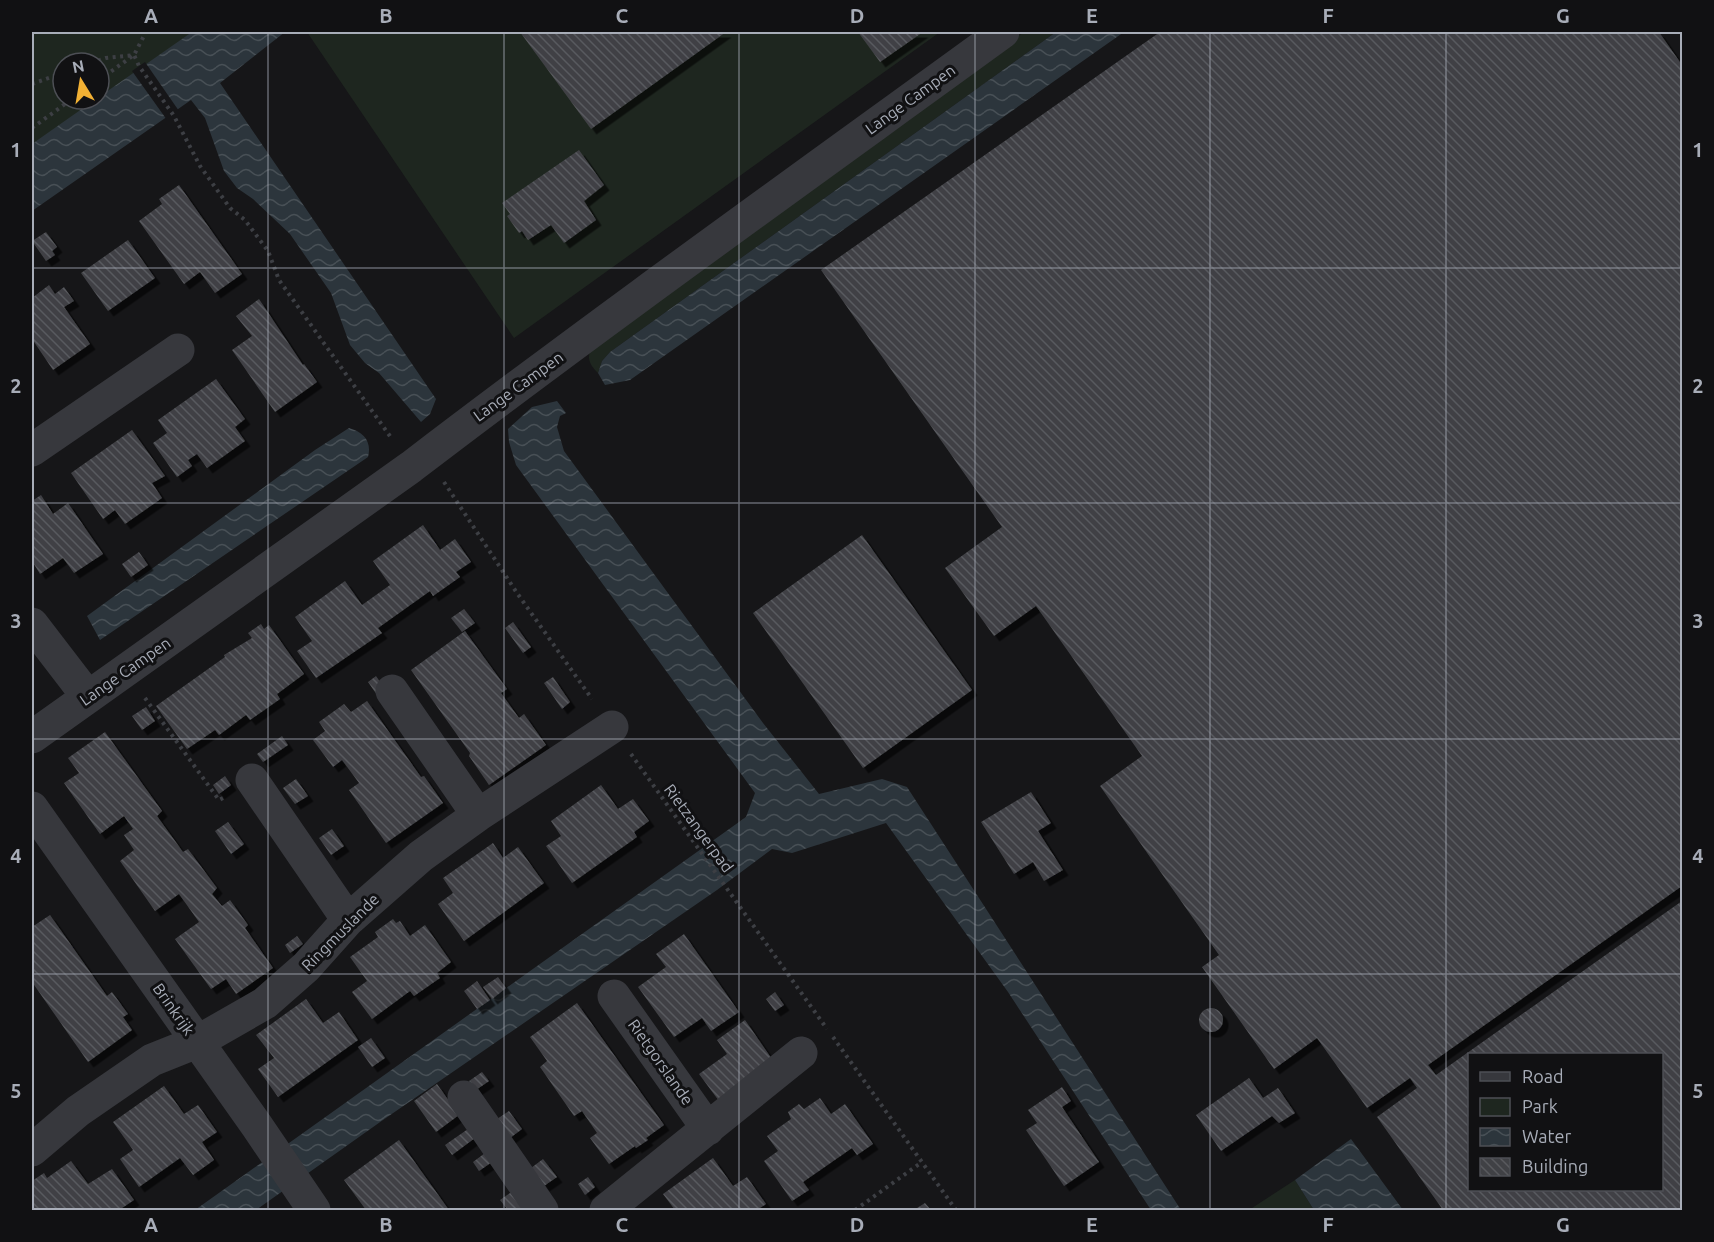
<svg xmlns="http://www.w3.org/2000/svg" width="1714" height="1242" font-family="Ubuntu,sans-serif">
  <defs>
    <pattern id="water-waves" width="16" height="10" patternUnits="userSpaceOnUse" patternTransform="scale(1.5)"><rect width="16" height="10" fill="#2c353c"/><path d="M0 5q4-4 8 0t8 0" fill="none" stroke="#485056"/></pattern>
    <pattern id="building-back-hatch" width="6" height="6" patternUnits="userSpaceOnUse" patternTransform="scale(1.5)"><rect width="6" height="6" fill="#404145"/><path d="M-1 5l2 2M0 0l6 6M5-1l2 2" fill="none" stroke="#595a5e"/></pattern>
    <filter id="shadow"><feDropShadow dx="5.5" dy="5.5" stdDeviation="0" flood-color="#0009"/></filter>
  </defs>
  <rect width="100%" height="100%" fill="#161618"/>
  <path fill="#1e261f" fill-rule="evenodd" d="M32,32H204L32,154ZM63,63H99V99H63Z
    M307,32H940L514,338Z
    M1024,32H1056L610,352L602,361L598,373C585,360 588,355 595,340Z
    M1295,1180L1314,1210H1249Z"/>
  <path fill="url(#water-waves)" d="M192,32H285L220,83L436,399L430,414L421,422L379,373L365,363L350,345L331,293L290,234L253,199L237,188L224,171L205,118L191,100L32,211V144L96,99H99V97Z
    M1056,32H1124L630,380L605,385L598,373L602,361L610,352Z
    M557,401L566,413L560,416L557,427L564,451L763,723L819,794L882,779L907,787L1181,1210H1151L1008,992L886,823L792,853L772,849L717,890L383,1120L256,1210H195L746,817L755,793L516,465L509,442L508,429L532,407Z
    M349,428C364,432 372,442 368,457L100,640L87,616L315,450Z
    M1351,1139L1403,1210H1314L1295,1180Z"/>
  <path fill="#161618" d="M145,62L179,111L167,120L132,71Z"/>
  <path fill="url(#building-back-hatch)" fill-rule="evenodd" filter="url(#shadow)" d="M520,32H726L591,129Z
    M858,32H923L880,62Z
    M1160,32H1659L1682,65V886L1428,1065L1436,1075L1682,901V1210H1443L1377,1117L1417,1088L1410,1078L1367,1108L1317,1038L1274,1069L1202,967L1219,955L1100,786L1142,756L1036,606L994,636L945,568L1002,527L821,270ZM1470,1054H1662V1190H1470Z
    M579,150L604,185L584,201L596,220L564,243L551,225L528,240L522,231L519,233L507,216L510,214L502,203Z
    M179,185L242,274L215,293L200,272L184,284L139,221L162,204L159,199Z
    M46,232L57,247L52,251L55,255L46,261L32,241Z
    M128,240L155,278L108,311L81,273Z
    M49,285L55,294L64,287L74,301L64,307L90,344L53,370L32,339V298Z
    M259,299L303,365L304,364L317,382L275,412L232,350L252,336L236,316Z
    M216,379L245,419L235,427L245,441L207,468L197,454L188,460L192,466L177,477L153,443L167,433L158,420Z
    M132,430L165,476L152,483L162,498L125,524L115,510L103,519L71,473Z
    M41,495L53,514L68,503L103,554L74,573L63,558L40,574L32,561V501Z
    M423,525L440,550L455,539L471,562L456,572L460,577L433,596L430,591L378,628L382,633L316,678L297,651L312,641L295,617L345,581L362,605L390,585L373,561Z
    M862,535L972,690L863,768L753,613Z
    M139,552L148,565L131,577L122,564Z
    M464,609L475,623L462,632L451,618Z
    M513,622L531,647L523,653L505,628Z
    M261,624L264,629L269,625L304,674L277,694L280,699L250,720L246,715L219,735L215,730L187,749L156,706L225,657L224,655L252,638L248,633Z
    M465,631L507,689L501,693L519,718L524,714L546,745L489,785L469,756L470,753L411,670Z
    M376,676L385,689L377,695L368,682Z
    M553,677L570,702L562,709L544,683Z
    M367,701L421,777L424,776L443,803L386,843L349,790L359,783L342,760L333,767L313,740L325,731L319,722L344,704L351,712Z
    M146,707L155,721L142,730L132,716Z
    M105,732L162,811L157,816L183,852L188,849L217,888L212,894L222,906L230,900L248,925L245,928L273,968L236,994L226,979L211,989L175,939L199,922L179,894L155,911L120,861L134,850L124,835L133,829L124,816L100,834L64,783L79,773L68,758Z
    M282,736L288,745L263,762L257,754Z
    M225,776L231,785L219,794L213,785Z
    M296,779L308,796L295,804L283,788Z
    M601,785L618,809L633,799L649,821L634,832L637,837L572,883L546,846L561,836L551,821Z
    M1031,792L1051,823L1038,831L1063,870L1044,881L1033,862L1014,874L981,822Z
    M228,822L244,844L231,854L215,831Z
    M332,829L344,846L331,855L319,838Z
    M493,843L503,858L518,847L544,883L464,941L438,904L453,893L443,878Z
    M50,915L107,996L112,992L128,1014L123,1017L132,1030L88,1062L32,982V927Z
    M393,919L396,923L400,921L410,936L425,925L451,962L437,973L440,978L414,996L410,991L372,1019L352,992L367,981L350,957L378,937L375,932Z
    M684,934L739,1012L711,1031L702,1018L674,1037L638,987L666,967L656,954Z
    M297,936L303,944L290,953L285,945Z
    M498,977L506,988L492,999L483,987Z
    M477,981L490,1000L477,1009L464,991Z
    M775,992L784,1005L775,1011L766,999Z
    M306,999L323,1023L339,1012L358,1040L278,1097L258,1069L274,1058L256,1035Z
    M577,1003L664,1125L646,1138L648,1140L636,1148L635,1146L609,1164L590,1138L597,1133L582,1111L574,1116L540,1067L547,1061L530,1037Z
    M1199 1020a12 12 0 1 1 24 0a12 12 0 1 1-24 0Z
    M745,1020L774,1062L719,1101L699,1074L727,1054L717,1040Z
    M371,1038L385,1058L372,1067L358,1047Z
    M482,1072L489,1081L476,1090L469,1081Z
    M1249,1078L1263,1098L1278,1088L1295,1113L1279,1123L1272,1116L1221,1151L1196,1115Z
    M437,1084L459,1115L436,1132L414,1101Z
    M164,1086L184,1114L198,1105L217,1132L202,1142L214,1160L193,1175L180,1158L139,1187L120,1159L133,1150L113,1122Z
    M1062,1087L1071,1101L1062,1107L1099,1162L1064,1186L1026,1130L1037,1123L1028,1110Z
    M820,1098L831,1114L845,1104L873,1144L857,1155L852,1148L803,1182L809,1190L792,1201L764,1161L778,1151L767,1136L791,1119L788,1112L799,1104L804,1109Z
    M509,1111L522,1129L510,1138L497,1119Z
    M468,1129L475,1138L452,1155L445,1145Z
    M399,1140L449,1210H366L344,1180Z
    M485,1153L492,1162L479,1171L473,1162Z
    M713,1158L733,1186L747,1177L766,1204L757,1210H675L663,1194Z
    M543,1159L557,1177L544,1186L531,1168Z
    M71,1161L88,1184L112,1169L134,1200L119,1210H32V1189L34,1187L32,1181L44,1173L47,1178Z
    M588,1177L595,1187L585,1195L578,1184Z
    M513,1191L525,1210H508L500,1200Z
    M925,1203L931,1210H919L917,1208Z"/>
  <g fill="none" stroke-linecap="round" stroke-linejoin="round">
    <path stroke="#3d3f44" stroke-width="4" stroke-dasharray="3 4.5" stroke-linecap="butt" d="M91,63L106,58L134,55L139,66L174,116L200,166L230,208L245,220L268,251L279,280L392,439
      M99,80L134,55L146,32
      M32,84L63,73
      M32,128L72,99
      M444,482L517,593L592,699
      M145,698L219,800L223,798
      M631,754L827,1029
      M833,1037L956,1210
      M855,1210L922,1162"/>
    <path stroke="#37383d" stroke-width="33" d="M32,450L178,350
      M32,624L88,697
      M392,691L478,815
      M32,737L411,467C606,318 805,176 1003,32
      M252,780L348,920
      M32,808L257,1126L314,1210
      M614,996L708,1129
      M464,1097L542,1210
      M32,1150L78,1111L152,1060L197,1042L265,1003L306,967L348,920L421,856L478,815L612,727
      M606,1210L801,1053"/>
  </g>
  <path fill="none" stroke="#a8adb8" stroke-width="1.5" stroke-opacity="0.55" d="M268,32V1210M504,32V1210M739,32V1210M975,32V1210M1210,32V1210M1446,32V1210M32,268H1682M32,503H1682M32,739H1682M32,974H1682"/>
  <g text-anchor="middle" stroke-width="6" stroke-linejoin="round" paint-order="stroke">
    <g font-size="16" fill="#a8adb8" stroke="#111113">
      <text transform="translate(910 99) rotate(-36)" y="6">Lange Campen</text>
      <text transform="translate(518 386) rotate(-36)" y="6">Lange Campen</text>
      <text transform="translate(125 671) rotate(-35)" y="6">Lange Campen</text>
      <text transform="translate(699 828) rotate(54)" y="6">Rietzangerpad</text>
      <text transform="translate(340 932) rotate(-45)" y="6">Ringmuslande</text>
      <text transform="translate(174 1009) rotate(55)" y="6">Brinkrijk</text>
      <text transform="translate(661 1062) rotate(55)" y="6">Rietgorslande</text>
    </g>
  </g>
  <rect width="1714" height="1242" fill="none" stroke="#111113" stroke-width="66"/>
  <rect x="1468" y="1053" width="195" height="138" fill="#111113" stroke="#4d4f55" stroke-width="1.5"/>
  <rect x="1480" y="1072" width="30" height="9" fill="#37383d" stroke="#4d4f55" stroke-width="1.5"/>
  <text x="1522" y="1083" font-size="18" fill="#a8adb8">Road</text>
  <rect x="1480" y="1098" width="30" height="18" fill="#1e261f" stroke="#4d4f55" stroke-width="1.5"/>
  <text x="1522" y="1113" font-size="18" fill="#a8adb8">Park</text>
  <rect x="1480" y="1128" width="30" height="18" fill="url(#water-waves)" stroke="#4d4f55" stroke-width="1.5"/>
  <text x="1522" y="1143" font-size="18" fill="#a8adb8">Water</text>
  <rect x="1480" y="1158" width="30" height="18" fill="url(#building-back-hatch)" stroke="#4d4f55" stroke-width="1.5"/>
  <text x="1522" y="1173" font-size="18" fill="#a8adb8">Building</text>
  <g transform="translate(81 81) rotate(349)"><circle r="28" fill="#111113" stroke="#4d4f55" stroke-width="1.5"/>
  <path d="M0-4.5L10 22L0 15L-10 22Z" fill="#f2b134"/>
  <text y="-9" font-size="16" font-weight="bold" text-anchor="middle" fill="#a8adb8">N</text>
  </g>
  <rect x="33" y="33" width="1648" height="1176" fill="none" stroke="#a8adb8" stroke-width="2"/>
  <g font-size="20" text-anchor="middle" font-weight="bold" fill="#a8adb8">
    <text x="151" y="23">A</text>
    <text x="386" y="23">B</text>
    <text x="622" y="23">C</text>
    <text x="857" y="23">D</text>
    <text x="1092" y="23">E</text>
    <text x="1328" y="23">F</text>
    <text x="1563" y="23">G</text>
    <text x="16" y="157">1</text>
    <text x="1698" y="157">1</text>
    <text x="16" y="393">2</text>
    <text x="1698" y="393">2</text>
    <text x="16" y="628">3</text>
    <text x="1698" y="628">3</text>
    <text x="16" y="863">4</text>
    <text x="1698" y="863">4</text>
    <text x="16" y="1098">5</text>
    <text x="1698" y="1098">5</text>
    <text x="151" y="1232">A</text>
    <text x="386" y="1232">B</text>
    <text x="622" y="1232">C</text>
    <text x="857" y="1232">D</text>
    <text x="1092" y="1232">E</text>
    <text x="1328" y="1232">F</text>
    <text x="1563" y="1232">G</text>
  </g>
</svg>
